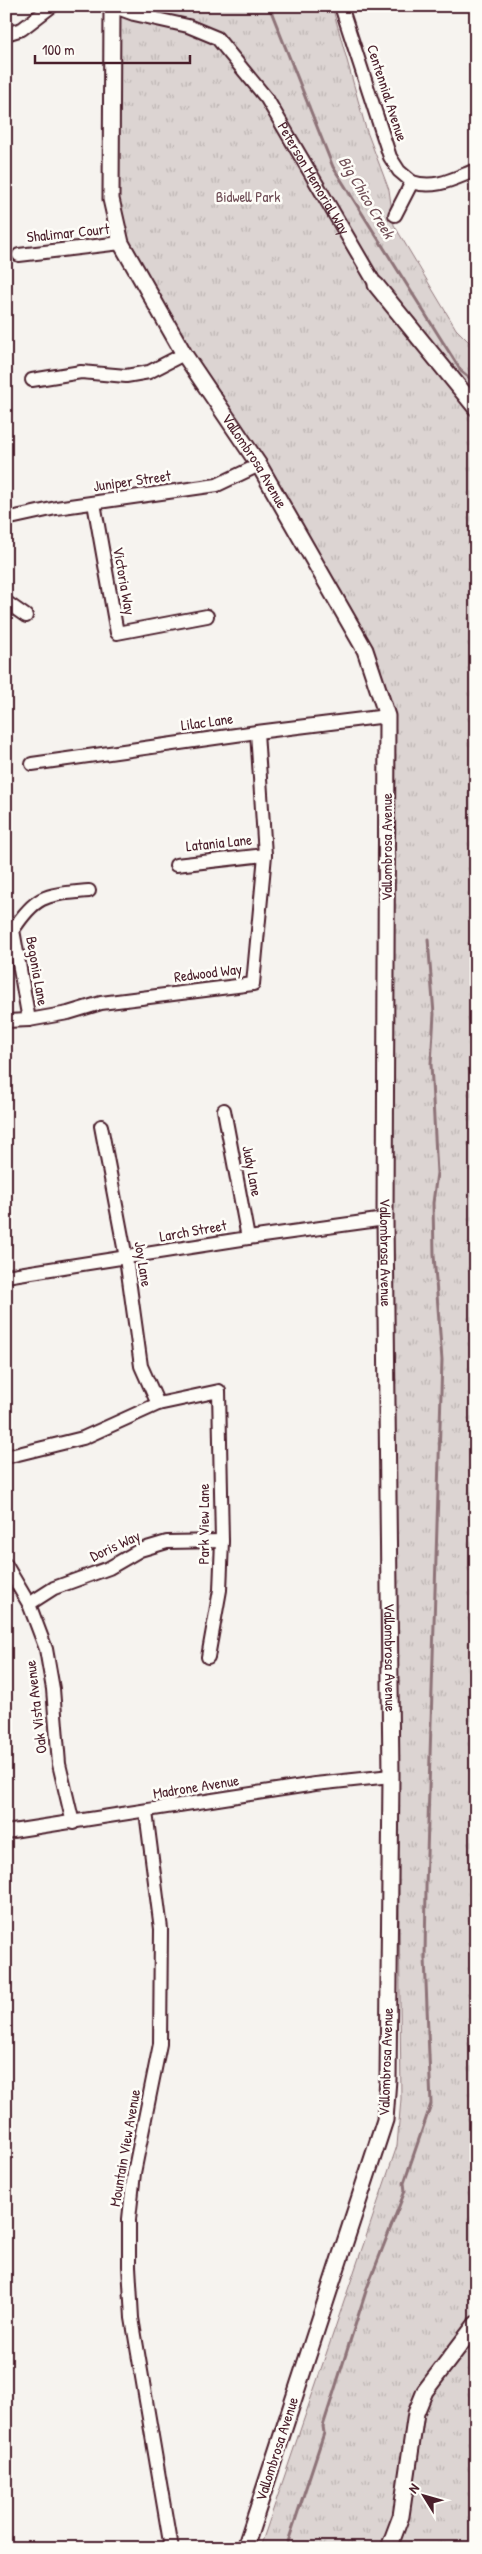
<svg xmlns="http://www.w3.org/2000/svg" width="482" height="2554" font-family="'Patrick Hand',sans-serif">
  <defs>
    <pattern id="park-tufts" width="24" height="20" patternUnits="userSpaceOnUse" patternTransform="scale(1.25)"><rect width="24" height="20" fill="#dcd4d2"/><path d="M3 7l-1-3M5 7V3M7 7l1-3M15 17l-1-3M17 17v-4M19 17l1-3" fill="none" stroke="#beb6b4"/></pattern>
  </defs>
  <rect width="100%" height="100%" fill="#f6f3ef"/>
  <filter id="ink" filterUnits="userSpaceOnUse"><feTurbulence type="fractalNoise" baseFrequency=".02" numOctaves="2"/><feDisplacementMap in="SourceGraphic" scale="10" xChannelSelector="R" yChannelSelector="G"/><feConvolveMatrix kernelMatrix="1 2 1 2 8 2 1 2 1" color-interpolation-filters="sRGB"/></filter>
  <g filter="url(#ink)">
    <path fill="url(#park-tufts)" stroke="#937a7e" d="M112,6H332L366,129L389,190L394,225L456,329L476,349V2548H260L397,2146L401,2099L387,716L365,650L140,279L111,199Z"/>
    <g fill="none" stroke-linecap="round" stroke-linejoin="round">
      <path stroke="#8e7378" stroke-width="3" d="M269,6L333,167L461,371L476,383
        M286,2548L324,2433L323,2426L367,2288L405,2191L404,2183L431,2104L425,1958L426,1888L442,1360L434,1255L433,1203L437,1173L431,1064L434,1014L428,939"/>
      <g stroke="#4a1f2b" stroke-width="16">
        <g id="minor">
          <path id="s1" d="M112,6L134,14L188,26L217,38L267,99L376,285"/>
          <path d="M341,6L390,157L399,171L412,182"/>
          <path d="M6,34L22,29L52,6"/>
          <path d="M395,215L412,182C435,190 455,178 476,170"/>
          <path d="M19,255L121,243"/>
          <path d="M32,380L81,372L126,376L149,372L184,354"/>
          <path d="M94,503L117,633L207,616"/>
          <path d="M6,519L56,508L217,485L259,465"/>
          <path d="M6,602L26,616"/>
          <path d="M32,764L257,732L387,716"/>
          <path d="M176,865L265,855"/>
          <path d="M29,1020L13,930C37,893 47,895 89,891"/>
          <path d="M6,1021L29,1020L68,1013L101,1003L253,984L265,855L257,732"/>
          <path d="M224,1110L248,1238"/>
          <path d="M101,1126L126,1258L141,1366L158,1404"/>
          <path d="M6,1276L248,1238L385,1219"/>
          <path d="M6,1457L83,1438L158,1404L219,1391L222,1541L220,1590L208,1657"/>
          <path d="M6,1565L29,1604L46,1649L53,1689L59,1764L73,1823"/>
          <path d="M29,1604L54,1588L109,1568L140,1550L167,1542L222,1541"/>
          <path d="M146,1812L161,1929L160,2044L134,2173L129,2219V2266L132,2318L171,2548"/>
          <path d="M6,1832L315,1784L391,1776"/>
        </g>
      </g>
      <g stroke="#4a1f2b" stroke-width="19">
        <g id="tertiary">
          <path id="s2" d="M112,6L111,199L121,243L184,354L259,465L365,650L387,716L385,1219L391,1776L388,2079L385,2120L245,2548"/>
          <path d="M376,285L476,408"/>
          <path d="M389,2548L401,2516L416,2413L425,2391L476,2324"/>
        </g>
      </g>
      <use href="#minor" stroke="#fdfcf7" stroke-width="12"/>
      <use href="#tertiary" stroke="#fdfcf7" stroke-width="15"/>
    </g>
  </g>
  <g text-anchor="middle" stroke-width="5" stroke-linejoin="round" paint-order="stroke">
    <g font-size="15" fill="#4a1f2b" stroke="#fdfcf7">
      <text transform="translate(387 93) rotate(72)" y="5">Centennial Avenue</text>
      <text dy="5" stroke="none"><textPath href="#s1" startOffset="281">Peterson Memorial Way</textPath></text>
      <text transform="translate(68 233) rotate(-6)" y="5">Shalimar Court</text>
      <text dy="5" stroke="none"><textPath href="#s2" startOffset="494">Vallombrosa Avenue</textPath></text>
      <text transform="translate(132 481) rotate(-8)" y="5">Juniper Street</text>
      <text transform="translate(124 581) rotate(80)" y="5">Victoria Way</text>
      <text transform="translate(207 722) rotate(-8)" y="5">Lilac Lane</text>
      <text transform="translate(219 843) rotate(-6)" y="5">Latania Lane</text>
      <text transform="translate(387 847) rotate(-90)" y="5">Vallombrosa Avenue</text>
      <text transform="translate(37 971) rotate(80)" y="5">Begonia Lane</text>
      <text transform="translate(208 973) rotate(-7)" y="5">Redwood Way</text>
      <text transform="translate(252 1171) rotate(79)" y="5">Judy Lane</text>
      <text transform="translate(193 1231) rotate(-10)" y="5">Larch Street</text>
      <text dy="5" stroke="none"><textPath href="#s2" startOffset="1319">Vallombrosa Avenue</textPath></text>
      <text transform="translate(143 1264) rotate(81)" y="5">Joy Lane</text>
      <text transform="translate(204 1524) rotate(-90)" y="5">Park View Lane</text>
      <text transform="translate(115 1546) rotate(-25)" y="5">Doris Way</text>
      <text dy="5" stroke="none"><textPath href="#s2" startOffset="1724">Vallombrosa Avenue</textPath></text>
      <text transform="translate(36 1707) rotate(-97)" y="5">Oak Vista Avenue</text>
      <text transform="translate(196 1787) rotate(-9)" y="5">Madrone Avenue</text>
      <text transform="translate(386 2062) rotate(-88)" y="5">Vallombrosa Avenue</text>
      <text transform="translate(125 2148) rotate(-80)" y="5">Mountain View Avenue</text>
      <text transform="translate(277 2449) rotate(-72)" y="5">Vallombrosa Avenue</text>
    </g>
    <g font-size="15" fill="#6e4c55" stroke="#fdfcf7">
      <text x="248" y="202">Bidwell Park</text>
    </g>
    <g font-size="16" font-style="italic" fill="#725058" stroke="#fdfcf7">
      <text transform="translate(367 197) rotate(59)" y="6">Big Chico Creek</text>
    </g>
  </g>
  <rect width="482" height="2554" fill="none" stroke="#fdfcf7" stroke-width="25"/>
  <rect x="12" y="12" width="457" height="2529" fill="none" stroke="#4a1f2b" stroke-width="2" filter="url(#ink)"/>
  <g transform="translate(424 2496) rotate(307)" stroke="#fdfcf7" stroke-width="4" paint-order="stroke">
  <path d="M0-4L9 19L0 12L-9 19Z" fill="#4a1f2b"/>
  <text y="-8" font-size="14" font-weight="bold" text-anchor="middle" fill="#4a1f2b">N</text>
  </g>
  <path d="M35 55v8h155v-8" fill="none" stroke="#4a1f2b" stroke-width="2.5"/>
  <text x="42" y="55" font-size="15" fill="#4a1f2b" stroke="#fdfcf7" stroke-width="4" paint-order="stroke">100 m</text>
</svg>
